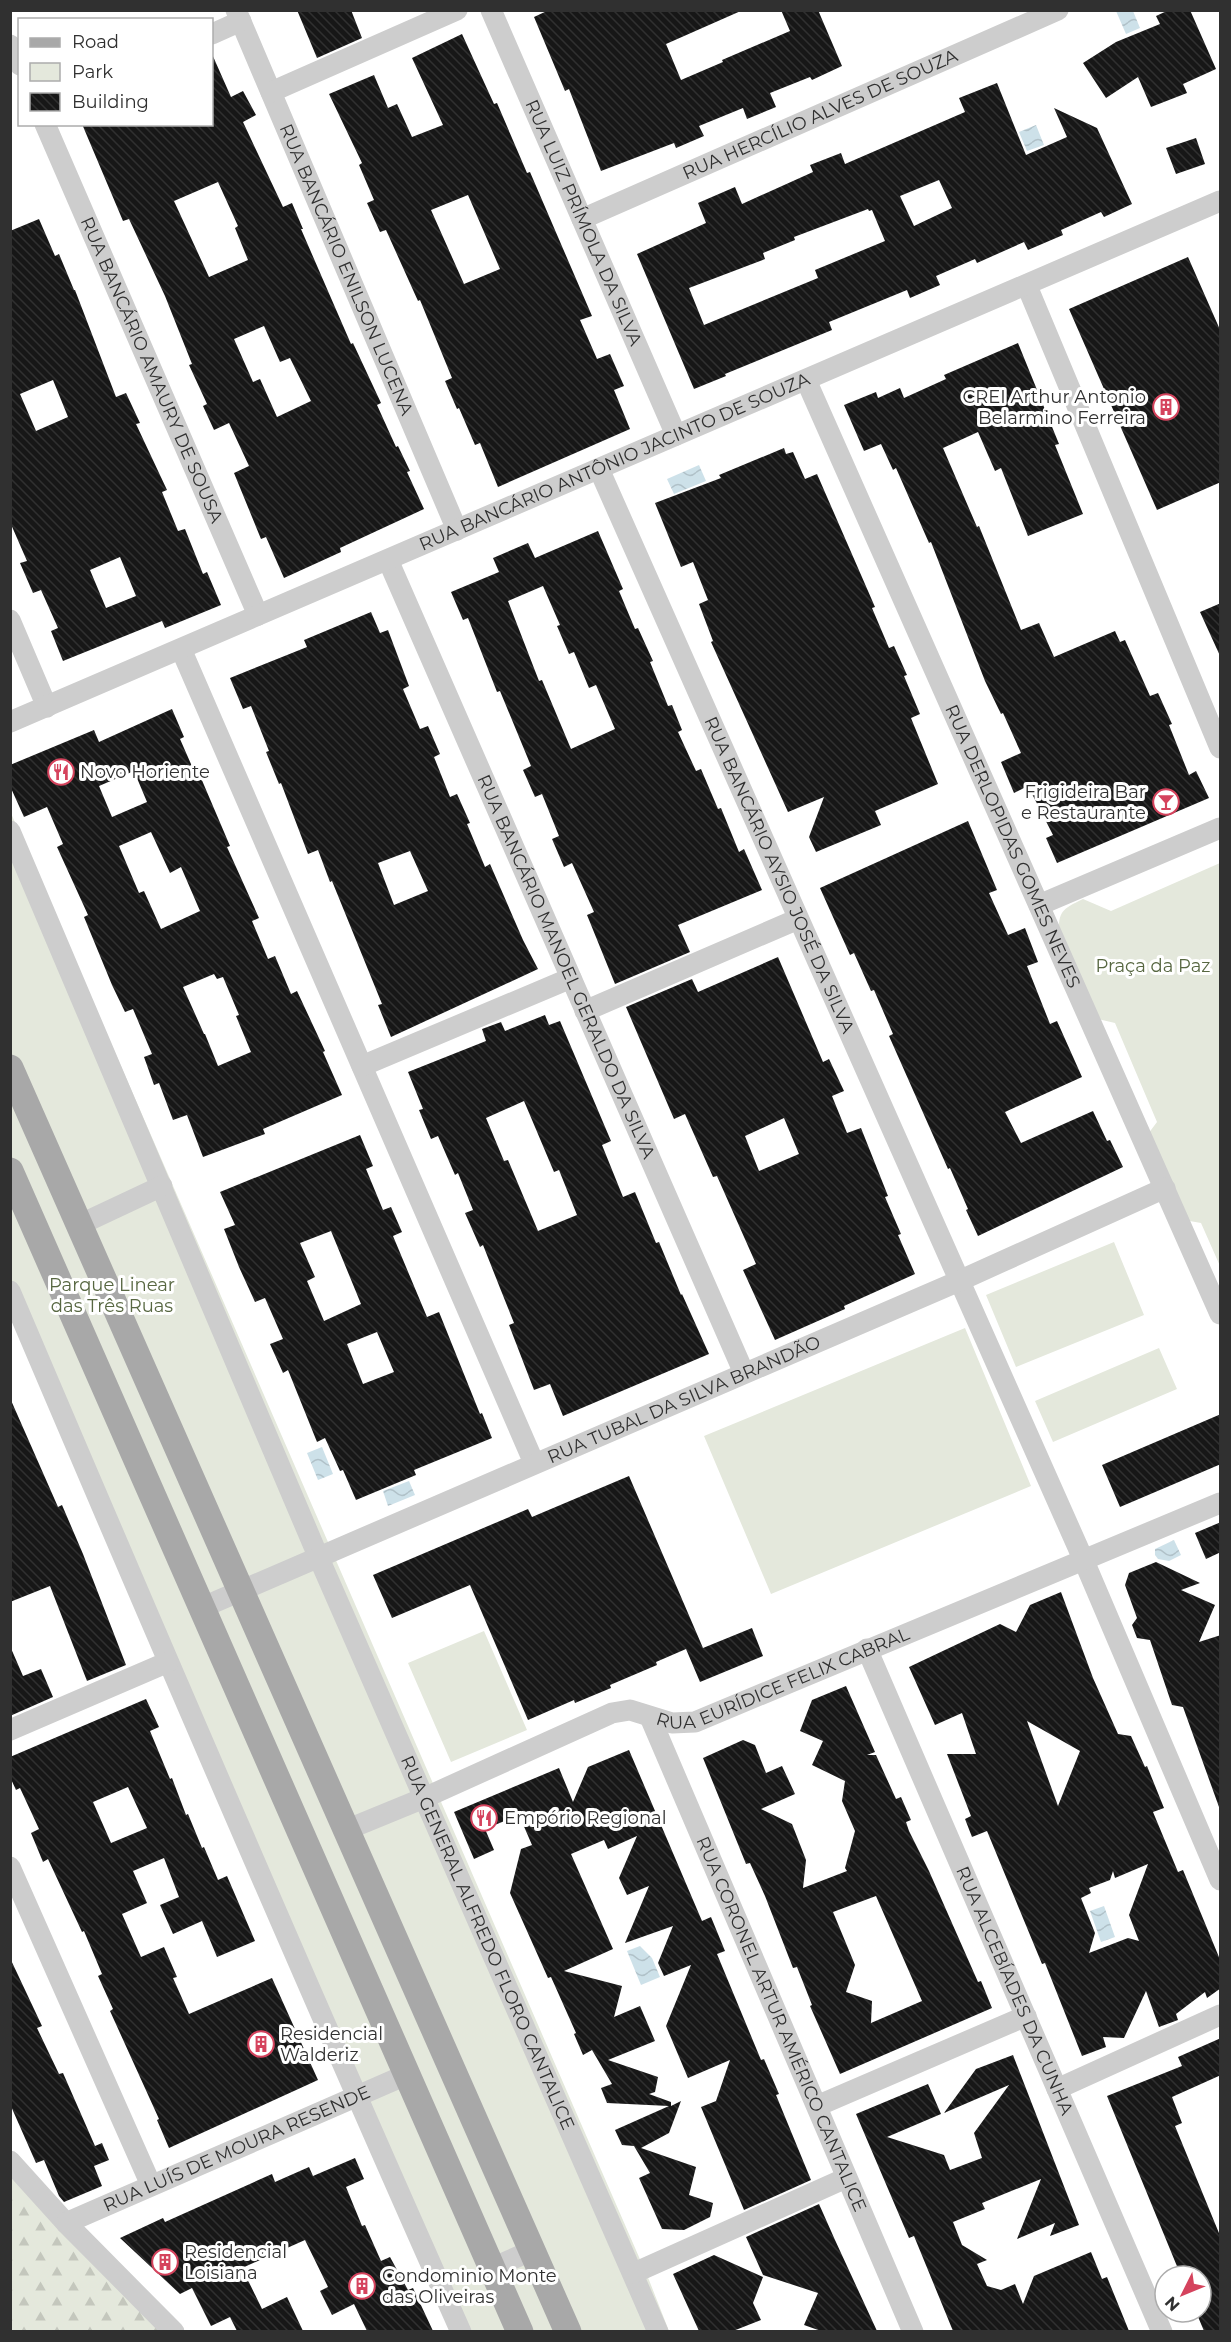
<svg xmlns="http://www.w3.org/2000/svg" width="1231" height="2342" font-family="Montserrat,sans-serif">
  <defs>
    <pattern id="forest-firs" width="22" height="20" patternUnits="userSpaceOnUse" patternTransform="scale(1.5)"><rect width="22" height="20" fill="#e4e8dc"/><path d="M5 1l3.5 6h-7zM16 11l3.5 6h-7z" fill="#c4c7bd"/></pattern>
    <pattern id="water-waves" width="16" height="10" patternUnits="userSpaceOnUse" patternTransform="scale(1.5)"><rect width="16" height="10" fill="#cde1e9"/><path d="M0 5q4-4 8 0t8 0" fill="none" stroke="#b0c1c8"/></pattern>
    <pattern id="building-back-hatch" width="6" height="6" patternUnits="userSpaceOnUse" patternTransform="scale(1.5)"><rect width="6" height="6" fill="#171717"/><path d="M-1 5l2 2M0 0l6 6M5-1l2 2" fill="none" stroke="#303030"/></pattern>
  </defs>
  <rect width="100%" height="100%" fill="#fff"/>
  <path fill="url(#forest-firs)" d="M10,2170L162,2331H11Z"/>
  <path fill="#e4e8dc" d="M10,811L649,2280L669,2331H459L11,1316Z
    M1220,863V1266L1201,1223L1184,1220L1148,1134L1157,1122L1115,1023L1098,1019L1059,926C1059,909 1069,906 1083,899L1111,911Z
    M1114,1242L1144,1315L1016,1367L986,1295Z
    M965,1328L1031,1486L771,1594L704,1436Z
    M1159,1348L1177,1389L1053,1442L1035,1401Z
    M484,1631L527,1730L451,1762L408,1663Z"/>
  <path fill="url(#water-waves)" d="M1116,11H1133L1140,28L1126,34Z
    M1036,125L1044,145L1027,151L1019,132Z
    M699,465L706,481L674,494L667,479Z
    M322,1447L333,1474L318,1480L307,1453Z
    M409,1481L415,1495L388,1506L383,1491Z
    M1174,1540L1181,1555L1169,1561L1158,1559L1155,1555V1549Z
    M1104,1906L1115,1937L1101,1942L1090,1911Z
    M640,1946L652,1958L660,1977L641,1985L627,1951Z"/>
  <path fill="url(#building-back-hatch)" fill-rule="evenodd" d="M297,10H351L362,38L317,58Z
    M549,10H743L666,44L681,80L723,62L722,60L790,31L781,10H818L842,66L812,80L810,77L770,93L776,107L747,119L743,108L699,126L704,136L676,148L674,143L601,171L569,89L565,91L534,17Z
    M1169,10H1190L1216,69L1183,84L1187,93L1151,107L1138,77L1106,98L1083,63L1116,42L1160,24L1156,16Z
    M462,34L494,104L497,103L527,173L530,172L592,316L580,320L597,359L610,354L624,386L614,390L630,429L498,487L480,443L475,445L459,408L457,409L445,381L452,378L420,300L418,301L386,230L380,232L367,203L374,200L359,165L362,163L329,94L374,75L388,108L397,104L412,137L443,125L412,58ZM468,195L500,269L464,284L431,210Z
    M212,54L231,97L243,91L256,115L243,122L283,207L292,203L303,229H301L351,344L353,343L381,403L377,405L396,447L398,446L410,471L407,472L424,509L340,548L341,552L284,578L266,537L261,539L234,473L249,466L229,423L214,430L203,406L207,404L189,365L192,364L165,296L129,219L123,221L82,124H212ZM218,182L238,226L235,228L248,260L209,277L174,201ZM264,326L280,362L290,358L311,401L277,417L260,379L253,382L234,339Z
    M997,83L1026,155L1067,137L1054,108L1097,128L1132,204L1104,217L1101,212L1061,230L1063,235L1028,250L1024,242L977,263L975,259L936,276L940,285L910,298L907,290L829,322L832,330L725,374L726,376L694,389L637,254L706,223L698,203L735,187L742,204L813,172L810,165L841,153L845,164L965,112L959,98ZM939,180L952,208L914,226L900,196ZM868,209L869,211L872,210L885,241L815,270L818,278L704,325L689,288L765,259L763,253L795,240L794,237Z
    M1196,138L1205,164L1176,174L1166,148Z
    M39,219L55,256L59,254L74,290H75L116,397L126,393L140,423L136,424L167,490L162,492L178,531L185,529L203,574L207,572L221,605L165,628L162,621L63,661L51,631L58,628L41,590L33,593L20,563L27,561L10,522V231ZM53,380L68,417L36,431L20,394ZM120,557L136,596L106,608L90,570Z
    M1188,257L1221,332V482L1157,510L1069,309Z
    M1018,343L1059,444L1055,445L1083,514L1028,536L1001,468L995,471L978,432L943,448L977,527L979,526L1021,630L1039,623L1054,657L1115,631L1120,642L1125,640L1150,696L1158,693L1172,724L1169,725L1189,775L1196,771L1209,798L1057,863L1046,838L1053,835L1028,786L1014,793L1001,762L1021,753L1003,713L1001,714L985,681L931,542L929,543L896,468L893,470L881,444L864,451L844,405L876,392L878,398L900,388L904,398L946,379L944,375Z
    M784,448L786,454L793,452L805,479L817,474L875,607L872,608L889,648L894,646L907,675L904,676L920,714L911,718L938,784L875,811L881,825L816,852L809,837L824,797L788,812L711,642L713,641L699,604L708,600L693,562L681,567L655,503L721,478L719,475Z
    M598,531L623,589L619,591L635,629L638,628L653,661L650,662L668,706L672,705L682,730L678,732L696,771L701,769L718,809L721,808L739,852L744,849L762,890L678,925L690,952L615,984L587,915L594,912L572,863L564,867L552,839L559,836L542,794L535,797L523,770L531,766L500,691L497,692L468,618L463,620L451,592L499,572L493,558L528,543L535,558ZM543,586L560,625L557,626L569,654L574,652L589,688L596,685L615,729L571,749L542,680L539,681L508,601Z
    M1221,603V658L1200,612Z
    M371,612L380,633L388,630L409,686L403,689L420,729L428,726L440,754L434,757L450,797L457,794L470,823L467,824L485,867L490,864L523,940L538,969L391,1037L378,1005L382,1004L332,881L330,882L318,850L308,854L281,783L279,784L266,752L269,751L251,706L243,709L230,678L307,647L304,640ZM410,851L428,891L394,905L378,863Z
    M172,709L184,737L180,739L198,780L201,778L230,846L227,847L259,918L252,921L268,959L275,956L291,994L297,991L325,1051L323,1052L342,1095L263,1129L265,1134L203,1157L187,1115L173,1120L159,1083L154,1085L144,1057L152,1054L133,1009L125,1012L112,985L84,917L88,915L57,847L63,844L47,807L24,817L10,786V765L94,730L99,742ZM134,771L147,802L112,817L99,786ZM151,832L170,873L181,867L200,911L161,929L144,891L139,893L119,846ZM214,974L217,979L223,977L239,1015L236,1016L251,1052L218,1066L205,1034H204L183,987Z
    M968,821L997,890L989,893L1008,935L1025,928L1038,962L1027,966L1050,1024L1057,1021L1082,1077L1005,1112L1021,1143L1093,1111L1107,1141L1110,1140L1123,1167L978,1236L966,1210L968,1209L950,1168L948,1169L889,1036L893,1034L874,990L871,991L854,953L850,955L820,888Z
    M778,957L823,1062L829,1059L844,1091L832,1096L847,1133L861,1128L888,1196L885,1197L901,1234L898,1235L915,1274L844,1306L845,1309L775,1340L743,1270L756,1264L717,1176L713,1177L685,1114L674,1119L626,1007L692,979L698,992ZM784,1118L799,1154L759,1171L745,1136Z
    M545,1015L549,1025L560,1021L611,1141L602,1145L623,1197L635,1192L656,1243L659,1242L681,1295L682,1294L709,1354L563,1416L550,1384L534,1390L509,1325L514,1323L500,1288L483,1245L480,1247L465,1213L473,1210L458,1173L455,1175L438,1136L431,1139L419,1110L423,1109L408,1072L486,1041L482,1029L501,1022L505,1031ZM524,1101L554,1172L559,1170L577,1215L538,1231L508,1160L504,1161L486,1118Z
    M360,1135L373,1166L366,1169L383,1210L391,1207L402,1232L393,1236L427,1317L439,1312L480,1414L482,1413L492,1438L414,1470L416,1475L356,1500L343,1470L340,1471L325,1438L317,1442L288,1370L283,1373L270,1344L283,1339L265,1298L255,1302L239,1267L224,1229L235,1225L220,1192ZM331,1231L361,1304L324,1321L307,1281L315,1277L300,1243ZM377,1332L394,1372L363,1384L347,1344Z
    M10,1398L58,1507L62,1505L83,1554L126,1665L87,1681L50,1586L10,1602Z
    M1221,1414V1464L1120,1507L1102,1465Z
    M629,1476L703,1648L752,1628L763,1656L700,1682L686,1649L656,1662L657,1665L610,1685L611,1688L575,1703L574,1700L528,1720L470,1585L392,1618L373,1575L528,1509L532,1517Z
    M1221,1522V1552L1206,1559L1195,1533Z
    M1156,1562L1200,1583L1181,1590L1215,1605L1199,1642L1221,1635V1807H1219L1183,1707L1172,1705L1150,1640L1137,1638L1132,1625L1137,1618L1125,1585L1129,1573Z
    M1061,1592L1093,1678L1118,1734L1131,1736L1145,1767L1147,1766L1164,1808L1153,1812L1178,1872L1183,1870L1221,1962V1988L1207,1998L1205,1992L1176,2014L1178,2020L1159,2027L1146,1991L1124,2038L1103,2037L1106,2047L1082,2056L1045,1963L1042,1964L987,1831L972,1837L965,1819L971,1816L947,1754H976L962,1713L935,1725L909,1667L1000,1624L1016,1632L1030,1605ZM1027,1721L1080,1751L1058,1806ZM1148,1864L1129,1915L1139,1941L1128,1938L1089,1953L1095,1933L1081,1898L1091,1893L1089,1888L1110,1880L1113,1871L1115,1878Z
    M10,1646L23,1676L41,1669L53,1697L10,1716Z
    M846,1686L875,1752L867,1755H876L896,1799L901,1797L911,1820L906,1822L909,1831L929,1871L978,1982L981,1981L992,2008L840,2074L810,2006L812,2005L797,1967L793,1968L765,1896L750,1863L746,1864L703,1758L743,1740L755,1745L766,1773L782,1766L795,1794L761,1809L792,1824L806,1860L803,1888L847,1871L845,1868L855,1831L842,1801L845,1781L812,1765L823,1741L800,1731L812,1700ZM876,1896L922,2001L871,2023L872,2001L846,1992L855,1965L833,1912Z
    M146,1699L159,1727L150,1731L170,1779L172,1778L186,1815L188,1814L202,1848L204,1847L218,1880L227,1876L255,1941L217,1957L202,1921L173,1934L160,1905L179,1897L164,1858L133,1871L147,1903L122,1914L141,1957L164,1947L177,1977L173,1978L189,2014L272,1978L318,2080L169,2148L157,2120L159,2119L110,2011L113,2009L98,1976L102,1974L84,1931L82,1932L48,1859L43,1862L31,1833L39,1829L20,1788L16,1790L10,1777V1757ZM128,1787L147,1828L111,1843L93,1802Z
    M629,1750L702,1921L711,1917L725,1951L717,1954L761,2060L764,2059L779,2094L776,2095L811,2180L744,2210L701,2107L716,2101L730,2060L688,2078L666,2026L691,1965L664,1976L658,1963L673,1926L625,1943L649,1886L627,1895L619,1878L637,1836L608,1849L604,1840L571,1854L613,1949L564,1971L622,1986L614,2017L640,2006L655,2041L608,2060L658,2077L655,2092L649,2094L671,2102V2106L681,2101L669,2133L641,2148L696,2167L689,2195L713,2203L710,2217L684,2230L662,2229L639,2178L650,2173L634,2146L622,2145L615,2130L669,2106L607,2103L601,2088L612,2084L592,2050L583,2055L574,2034L576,2033L551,1977L548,1978L510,1893L521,1849L532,1845L519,1815L485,1829L494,1850L474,1859L454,1812L559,1768L573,1802L588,1767Z
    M10,1958L42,2026L37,2028L59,2074L63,2073L95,2146L102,2143L109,2160L94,2166L102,2186L64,2202L59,2196L44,2160L36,2163L10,2104Z
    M1221,2038V2075L1172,2097L1182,2123L1175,2126L1221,2238V2331H1204L1196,2312H1201V2276H1181L1107,2096L1182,2066L1178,2057Z
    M1013,2055L1079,2225L1050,2236L1055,2223L1017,2239L1041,2179L982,2203L985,2209L953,2222L962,2245L987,2260L977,2264L987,2286L1001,2290L1015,2284L1023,2304L1034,2276L1091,2252L1102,2279L1107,2277L1129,2331H953L914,2236L909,2238L856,2114L928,2084L941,2114L887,2137L944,2155L950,2170L982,2158L974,2133L1009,2085L944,2113L976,2069Z
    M355,2158L364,2179L346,2187L362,2226L365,2225L381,2261L390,2257L408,2290L413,2288L433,2331H367L354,2304L332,2315L320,2291L328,2287L305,2240L242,2268L262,2309L287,2297L303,2331H237L230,2317L211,2326L192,2288L180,2294L120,2238L163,2218L165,2222L272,2174L275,2182L309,2167L313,2176Z
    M819,2204L835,2240L877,2331H821L804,2325L818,2293L763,2275L746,2237Z
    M714,2255L763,2277L753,2303L761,2320L733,2331H699L673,2274Z"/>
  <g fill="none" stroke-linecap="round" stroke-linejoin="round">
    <g stroke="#cdcdcd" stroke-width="21">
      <path id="s1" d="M236,10L457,530"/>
      <path id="s2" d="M491,10L676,435"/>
      <path d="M212,34L241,21"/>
      <path d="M10,45L20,65"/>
      <path d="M271,92L457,10"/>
      <path id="s3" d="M45,124L258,615"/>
      <path id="s4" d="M582,219L1058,10"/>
      <path d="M1027,286L1220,748"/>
      <path id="s5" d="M806,380L1220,1314"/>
      <path id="s6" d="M599,469L1084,1561L1220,1880"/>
      <path id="s7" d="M388,560L744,1373"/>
      <path d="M10,620L47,707"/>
      <path d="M181,649L534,1463"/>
      <path id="s8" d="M10,722L1220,201"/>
      <path id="s9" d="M10,831L318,1556L658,2332"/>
      <path d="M1039,905L1220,828"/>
      <path d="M585,1011L798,919"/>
      <path d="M362,1066L571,978"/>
      <path d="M79,1225L162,1186"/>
      <path d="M10,1291C158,1639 307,1986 461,2332"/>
      <path id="s10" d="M201,1608L959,1281L1165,1188"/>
      <path id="s11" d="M867,1649L1162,2332"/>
      <path id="s12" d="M650,1717L913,2332"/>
      <path d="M10,1730L168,1662"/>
      <path id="s13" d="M346,1830L424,1798L612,1713L630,1710L672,1723L695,1722L1220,1503"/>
      <path d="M10,1867L151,2185"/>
      <path d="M1057,2089L1220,2015"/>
      <path d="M817,2106L1026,2016"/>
      <path d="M10,2161L66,2223L174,2332"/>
      <path id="s14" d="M66,2223L408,2074"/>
      <path d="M492,2268L533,2250"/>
      <path d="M634,2273L846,2178"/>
    </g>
    <path stroke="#a8a8a8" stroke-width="27" d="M10,1068L568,2332
      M10,1171L520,2332"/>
  </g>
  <defs>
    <g id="building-ring" transform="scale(1.35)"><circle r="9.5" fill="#fff" stroke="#d5435d" stroke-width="1.5"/><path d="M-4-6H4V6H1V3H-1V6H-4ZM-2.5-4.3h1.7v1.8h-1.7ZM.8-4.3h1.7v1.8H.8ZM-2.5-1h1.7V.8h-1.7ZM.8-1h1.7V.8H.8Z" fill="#d5435d"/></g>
    <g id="restaurant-ring" transform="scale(1.35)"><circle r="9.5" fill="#fff" stroke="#d5435d" stroke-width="1.5"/><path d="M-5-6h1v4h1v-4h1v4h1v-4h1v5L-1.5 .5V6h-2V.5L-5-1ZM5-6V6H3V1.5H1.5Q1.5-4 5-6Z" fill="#d5435d"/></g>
    <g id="bar-ring" transform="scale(1.35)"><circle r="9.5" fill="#fff" stroke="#d5435d" stroke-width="1.5"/><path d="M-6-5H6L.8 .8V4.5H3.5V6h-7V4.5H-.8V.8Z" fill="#d5435d"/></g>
  </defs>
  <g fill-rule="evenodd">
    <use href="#building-ring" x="1166" y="407"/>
    <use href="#restaurant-ring" x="61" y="772"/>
    <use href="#bar-ring" x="1166" y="802"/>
    <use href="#restaurant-ring" x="484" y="1818"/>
    <use href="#building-ring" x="261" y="2044"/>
    <use href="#building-ring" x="165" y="2262"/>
    <use href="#building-ring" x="362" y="2286"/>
  </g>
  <g text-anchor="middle" stroke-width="6" stroke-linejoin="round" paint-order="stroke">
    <g font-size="18" fill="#303030" stroke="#fff">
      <text dy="6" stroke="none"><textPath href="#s4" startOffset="260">RUA HERCÍLIO ALVES DE SOUZA</textPath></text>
      <text dy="6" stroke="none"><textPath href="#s2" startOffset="232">RUA LUIZ PRÍMOLA DA SILVA</textPath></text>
      <text dy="6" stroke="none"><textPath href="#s1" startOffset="282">RUA BANCÁRIO ENILSON LUCENA</textPath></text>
      <text dy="6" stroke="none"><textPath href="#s3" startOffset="268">RUA BANCÁRIO AMAURY DE SOUSA</textPath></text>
      <text dy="6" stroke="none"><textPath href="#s8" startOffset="658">RUA BANCÁRIO ANTÔNIO JACINTO DE SOUZA</textPath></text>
      <text dy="6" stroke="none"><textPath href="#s5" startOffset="510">RUA DERLOPIDAS GOMES NEVES</textPath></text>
      <text dy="6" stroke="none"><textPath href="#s6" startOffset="444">RUA BANCÁRIO AYSIO JOSÉ DA SILVA</textPath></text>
      <text dy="6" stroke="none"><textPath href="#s7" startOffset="444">RUA BANCÁRIO MANOEL GERALDO DA SILVA</textPath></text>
      <text dy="6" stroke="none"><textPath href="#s10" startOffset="526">RUA TUBAL DA SILVA BRANDÃO</textPath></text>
      <text dy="6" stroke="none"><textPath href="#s13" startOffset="472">RUA EURÍDICE FELIX CABRAL</textPath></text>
      <text dy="6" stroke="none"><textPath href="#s9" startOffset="1210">RUA GENERAL ALFREDO FLORO CANTALICE</textPath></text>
      <text dy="6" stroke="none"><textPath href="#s11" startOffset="372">RUA ALCEBÍADES DA CUNHA</textPath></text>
      <text dy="6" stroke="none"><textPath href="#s12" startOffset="334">RUA CORONEL ARTUR AMÉRICO CANTALICE</textPath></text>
      <text dy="6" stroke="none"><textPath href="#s14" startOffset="186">RUA LUÍS DE MOURA RESENDE</textPath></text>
    </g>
    <g font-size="18" fill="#303030" stroke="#fff" text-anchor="start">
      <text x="1146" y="403" text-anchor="end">CREI Arthur Antonio<tspan x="1146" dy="21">Belarmino Ferreira</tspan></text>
      <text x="80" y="778">Novo Horiente</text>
      <text x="1146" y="798" text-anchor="end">Frigideira Bar<tspan x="1146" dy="21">e Restaurante</tspan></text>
      <text x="504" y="1824">Empório Regional</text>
      <text x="280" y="2040">Residencial<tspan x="280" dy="21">Walderiz</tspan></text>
      <text x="184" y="2258">Residencial<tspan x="184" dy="21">Loisiana</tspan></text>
      <text x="382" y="2282">Condominio Monte<tspan x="382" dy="21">das Oliveiras</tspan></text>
    </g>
    <g font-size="18" fill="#576741" stroke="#fff">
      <text x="1153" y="972">Praça da Paz</text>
      <text x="112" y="1291">Parque Linear<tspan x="112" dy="21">das Três Ruas</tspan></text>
    </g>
  </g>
  <rect width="1231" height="2342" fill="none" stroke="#303030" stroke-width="24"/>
  <rect x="18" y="18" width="195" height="108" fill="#ffffff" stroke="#acacac" stroke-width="1.5"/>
  <rect x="30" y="38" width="30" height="9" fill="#a8a8a8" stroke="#acacac" stroke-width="1.5"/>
  <text x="72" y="48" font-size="18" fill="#303030">Road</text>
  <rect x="30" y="63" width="30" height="18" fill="#e4e8dc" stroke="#acacac" stroke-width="1.5"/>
  <text x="72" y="78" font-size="18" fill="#303030">Park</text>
  <rect x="30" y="93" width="30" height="18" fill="url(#building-back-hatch)" stroke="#acacac" stroke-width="1.5"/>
  <text x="72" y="108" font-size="18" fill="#303030">Building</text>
  <g transform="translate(1183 2294) rotate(227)"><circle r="28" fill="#ffffff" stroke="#acacac" stroke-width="1.5"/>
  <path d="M0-4.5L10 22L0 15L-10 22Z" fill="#d5435d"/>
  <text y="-9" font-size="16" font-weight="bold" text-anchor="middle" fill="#303030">N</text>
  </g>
</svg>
